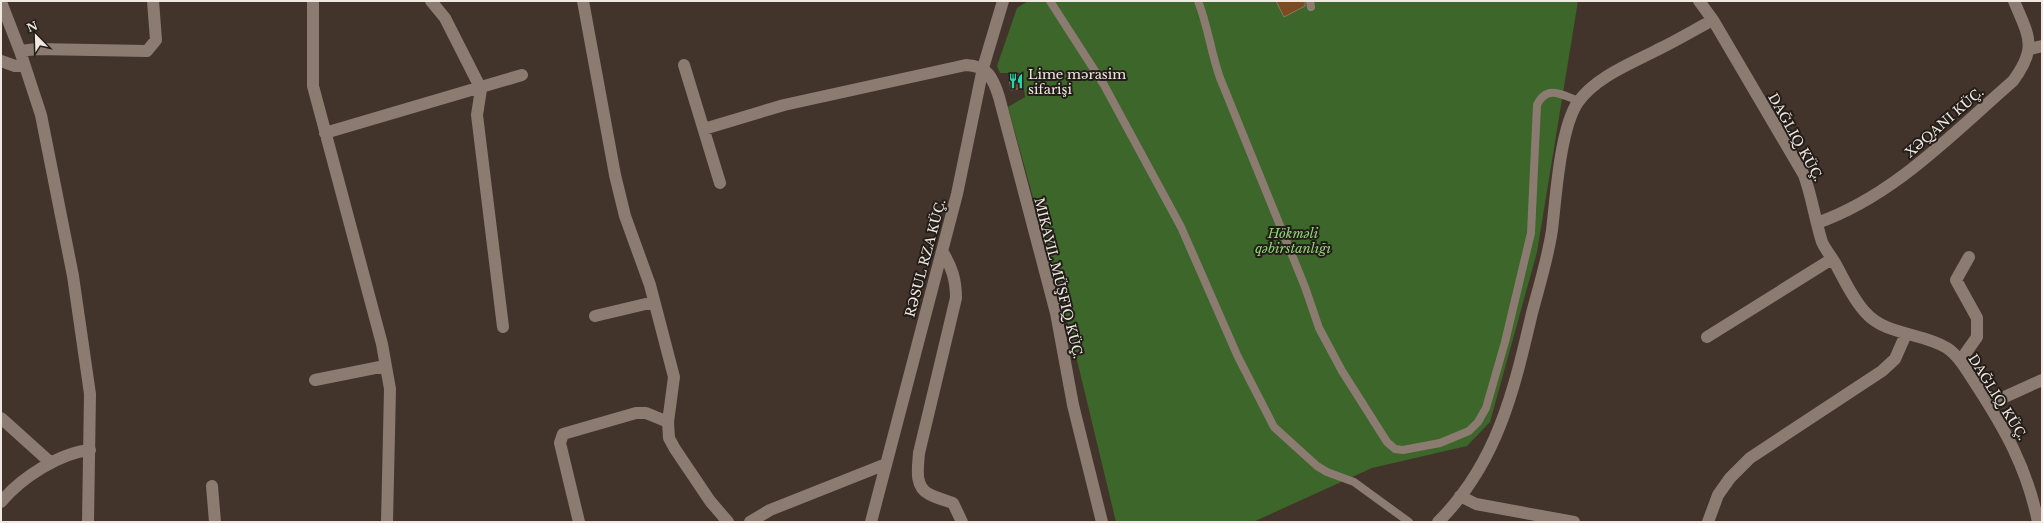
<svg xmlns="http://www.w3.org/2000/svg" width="2043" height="523" font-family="'Libre Baskerville',serif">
  <rect width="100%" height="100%" fill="#42342b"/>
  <path fill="#3c662a" d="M1028,1H1578L1537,252L1490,422L1467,446L1372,468L1253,522H1116L1070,331L1008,107L1025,97L1022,73H1000L997,66L1017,8Z"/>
  <path fill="#7d4b1e" stroke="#87786d" d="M1276,1H1305V6L1284,17Z
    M1020,75L1023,88L1011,90L1009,77Z"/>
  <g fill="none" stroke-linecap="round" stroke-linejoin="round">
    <path stroke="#8b7b71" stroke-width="8" d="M1050,1L1104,85L1181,227L1238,357L1274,427L1317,466L1327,472L1354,482L1409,522
      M1198,1C1208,26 1211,53 1220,78L1305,287L1319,328L1342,371L1387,442L1395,449L1403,450L1440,443L1469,431L1478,422L1486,408L1505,342L1531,233L1537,105C1547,84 1562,95 1579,101
      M1310,1L1311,7"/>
    <path stroke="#8b7b71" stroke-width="12" d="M313,1V86L382,344L390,389L387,522
      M431,1L445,18L481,89L477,115L503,327
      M583,1L615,175L625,216L650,285L674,377L668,422L669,438L675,449L710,501L728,522
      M1699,1L1713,20L1804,175C1812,197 1815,220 1822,242C1825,249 1831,256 1835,263C1844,279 1852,298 1865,312C1886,336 1921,332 1947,348C1959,356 1967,371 1975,383C2005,429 2027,468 2038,522
      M1,2L20,51L41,115L73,276L90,394L88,522
      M2030,49L2042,46
      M20,51L37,49L147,51L156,40L153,1
      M1,61L15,66H25
      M684,65L720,183
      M704,129L784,105L966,65C988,66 993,78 999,97L1056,313L1073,405L1102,522
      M325,133L522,75
      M1817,223C1894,196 1952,134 2013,81C2038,47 2029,37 2014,1
      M942,251C952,267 956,280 956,298L919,453C918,467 914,487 929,494C936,498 945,500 953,503L962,522
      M595,316L654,302
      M1707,337L1832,259
      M1960,361L1977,337V318L1956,280L1969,257
      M315,380L385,366
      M1989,404L2042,380
      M1,418L51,463
      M212,486L215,522
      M1460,496L1476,504L1574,522
      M1,502C21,478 59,453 90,450
      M579,522L560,443L563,434L636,413H646L668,422
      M750,522L770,510L886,464
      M871,522L957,194L983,68L1003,1
      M1438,522C1497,464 1514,390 1532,313C1539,286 1548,258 1552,230C1556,197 1560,128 1578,102C1596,77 1630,64 1657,50C1676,41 1694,30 1713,20
      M1708,522L1718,495L1730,478L1750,458L1882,371L1895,359L1906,334"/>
  </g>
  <defs>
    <g id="restaurant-bare" transform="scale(1.2)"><path d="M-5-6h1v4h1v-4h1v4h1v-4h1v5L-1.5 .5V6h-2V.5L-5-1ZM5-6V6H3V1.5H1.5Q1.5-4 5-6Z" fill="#24d5ae" stroke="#231d19" stroke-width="2.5" paint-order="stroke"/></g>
  </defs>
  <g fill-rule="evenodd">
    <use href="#restaurant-bare" x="1016" y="81"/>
  </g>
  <g text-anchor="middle" stroke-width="4" stroke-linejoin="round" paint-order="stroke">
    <g font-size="13" fill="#f1e8e2" stroke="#231d19" text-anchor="start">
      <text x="1028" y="79">Lime mərasim<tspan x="1028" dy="15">sifarişi</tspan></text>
    </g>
    <g font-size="13" fill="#f1e8e2" stroke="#231d19">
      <text transform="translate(1944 122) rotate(-41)" y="5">XƏQANI KÜÇ.</text>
      <text transform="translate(1796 137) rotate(61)" y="5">DAĞLIQ KÜÇ.</text>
      <text transform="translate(925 258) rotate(-75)" y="5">RƏSUL RZA KÜÇ.</text>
      <text transform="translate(1059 278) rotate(76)" y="5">MIKAYIL MÜŞFIQ KÜÇ.</text>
      <text transform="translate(1998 397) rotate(58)" y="5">DAĞLIQ KÜÇ.</text>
    </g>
    <g font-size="13" font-style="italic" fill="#91d477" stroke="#231d19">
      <text x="1293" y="238">Hökməli<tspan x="1293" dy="15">qəbirstanlığı</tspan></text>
    </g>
  </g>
  <rect width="2043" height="523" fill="none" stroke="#f1e8e2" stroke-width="4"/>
  <g transform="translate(36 36) rotate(337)" stroke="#231d19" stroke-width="3" paint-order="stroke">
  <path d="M0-3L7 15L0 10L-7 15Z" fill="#f1e8e2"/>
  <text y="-6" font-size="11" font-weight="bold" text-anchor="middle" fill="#f1e8e2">N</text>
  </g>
</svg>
